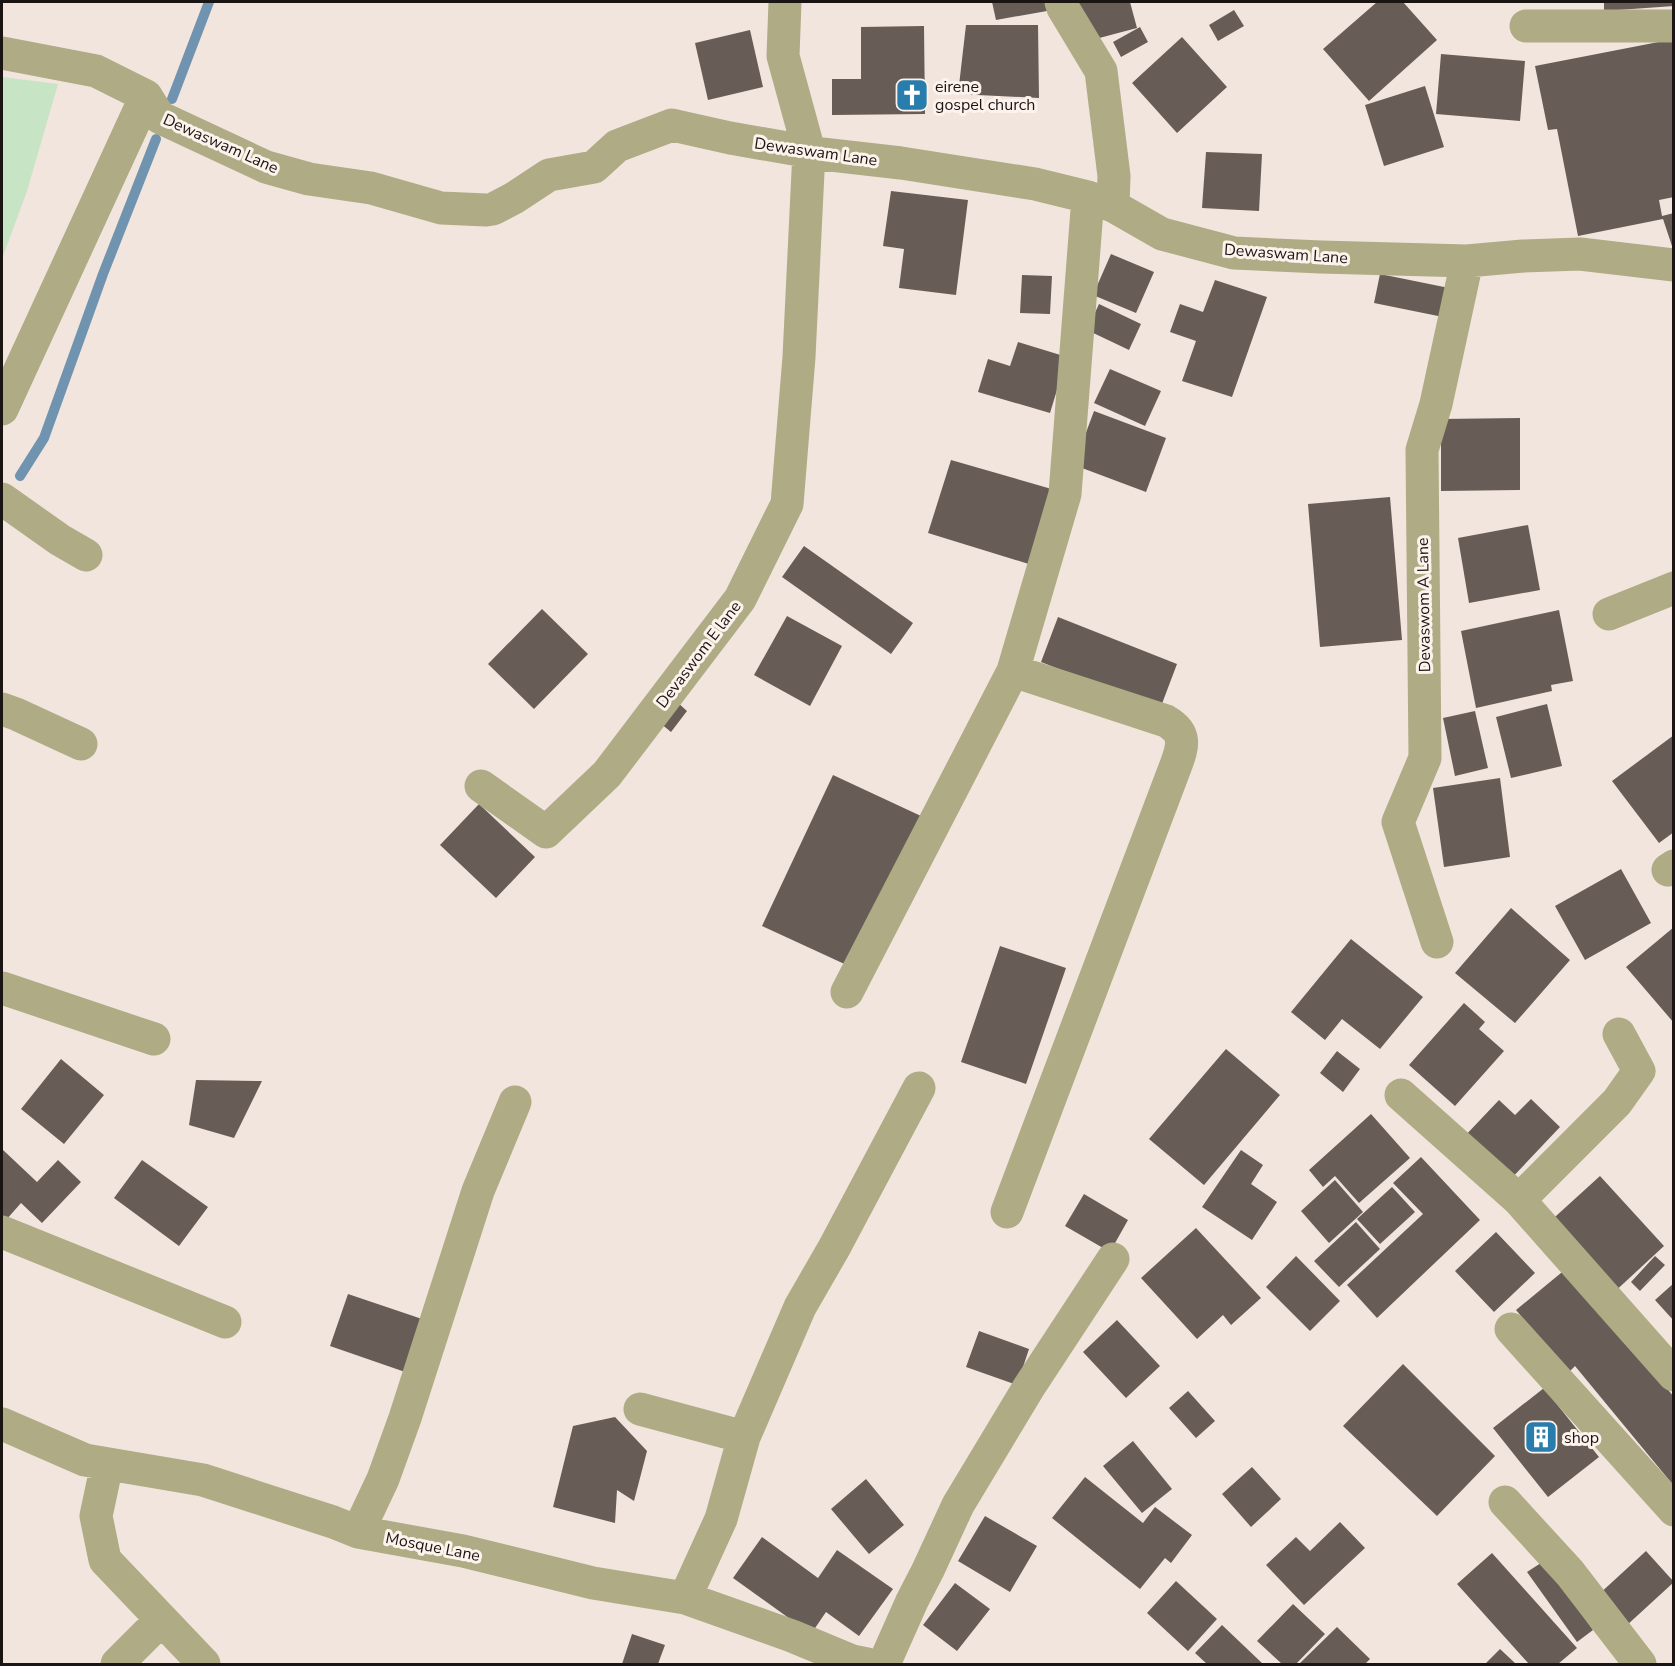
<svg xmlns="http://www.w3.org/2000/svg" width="1675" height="1666" font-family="'Nunito Sans',sans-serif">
  <rect width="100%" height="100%" fill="#f2e5dd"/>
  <path fill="#c7e4c5" d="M2,77L58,84L27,191L2,259Z"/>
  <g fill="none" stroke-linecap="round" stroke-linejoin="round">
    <path stroke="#7094b0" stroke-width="10" d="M172,99L209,2
      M20,476L44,438L103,274L156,139"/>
  </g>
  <path fill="#685d56" d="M992,2H1045L1047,11L996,20Z
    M1077,2H1130L1137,28L1088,41Z
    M1377,2H1403L1437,40L1369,101L1323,49Z
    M1604,2H1674V6L1604,11Z
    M1234,10L1244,26L1218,41L1209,25Z
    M966,25H1038L1039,98L958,94Z
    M924,26L925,114L832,115V79H861V27Z
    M1140,27L1148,42L1121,57L1113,42Z
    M750,30L763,87L708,100L695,43Z
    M1182,37L1227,87L1177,133L1132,83Z
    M1674,39V197L1659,200L1662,216L1674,213V252L1663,219L1578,236L1557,129L1548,130L1535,66Z
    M1441,54L1525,61L1520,121L1436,114Z
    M1425,86L1444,147L1384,166L1365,105Z
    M1206,152L1262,154L1259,211L1202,208Z
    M891,191L968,200L956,295L899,288L904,249L883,246Z
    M1111,254L1154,272L1136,313L1093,295Z
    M1380,274L1449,288L1443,317L1374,303Z
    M1022,275L1052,276L1050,314L1020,313Z
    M1215,280L1267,297L1232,397L1182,381L1196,341L1170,332L1180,304L1203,312Z
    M1099,304L1141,324L1129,350L1087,330Z
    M1018,342L1067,357L1050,413L978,392L988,359L1010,366Z
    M1110,369L1161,391L1145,426L1094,403Z
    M1094,411L1166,438L1146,492L1074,465Z
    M1520,418V490L1441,491V419Z
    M951,460L1055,490L1032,565L928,533Z
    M1390,497L1402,640L1320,647L1308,504Z
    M1528,525L1540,590L1469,603L1458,538Z
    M804,546L913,623L891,654L782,577Z
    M542,609L588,654L534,709L488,664Z
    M1559,610L1573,681L1551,685L1552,691L1476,708L1461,631Z
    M787,616L842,646L810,706L754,675Z
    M1058,617L1177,664L1160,709L1041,662Z
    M677,702L687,711L671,732L660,723Z
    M1547,704L1562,766L1511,778L1496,717Z
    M1475,711L1488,768L1455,776L1443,718Z
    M1674,735V832L1659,843L1612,781Z
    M833,775L921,816L851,967L762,926Z
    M1500,778L1510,857L1444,867L1433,788Z
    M479,804L535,857L496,898L440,845Z
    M1621,869L1651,923L1585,960L1555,906Z
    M1511,908L1570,960L1515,1023L1455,973Z
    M1674,927V1023L1626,967Z
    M1351,939L1423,997L1380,1049L1342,1019L1325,1040L1291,1012Z
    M1000,946L1066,968L1026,1084L961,1062Z
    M1464,1003L1485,1022L1479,1029L1504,1051L1455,1106L1409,1065Z
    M1226,1049L1280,1095L1204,1185L1149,1139Z
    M1337,1051L1360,1069L1343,1092L1320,1073Z
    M61,1059L104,1095L64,1144L21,1109Z
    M196,1080L262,1081L234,1138L189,1125Z
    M1531,1099L1560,1127L1508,1182L1463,1138L1499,1100L1515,1115Z
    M1371,1114L1410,1158L1359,1203L1335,1176L1323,1187L1309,1170Z
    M2,1149L37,1182L58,1160L81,1182L42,1223L21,1203L6,1220L2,1216Z
    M1241,1150L1263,1165L1251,1184L1277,1202L1252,1240L1202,1207Z
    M1421,1157L1480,1220L1377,1318L1347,1285L1423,1214L1393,1183Z
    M142,1160L208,1207L179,1246L114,1198Z
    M1600,1176L1664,1246L1610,1296L1545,1226Z
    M1335,1180L1363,1212L1329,1243L1301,1211Z
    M1392,1187L1415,1212L1380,1244L1357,1219Z
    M1084,1194L1128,1220L1110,1252L1065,1226Z
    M1356,1222L1380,1249L1339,1287L1314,1261Z
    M1196,1228L1261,1298L1231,1325L1223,1315L1197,1339L1141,1278Z
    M1496,1232L1535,1273L1494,1312L1455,1271Z
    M1296,1256L1340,1301L1310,1331L1266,1287Z
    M1655,1256L1665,1265L1640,1291L1631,1282Z
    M1567,1268L1674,1397V1486L1575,1366L1568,1373L1516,1310Z
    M1674,1283V1321L1655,1300Z
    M348,1294L425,1320L408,1373L330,1346Z
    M1117,1320L1160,1366L1126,1398L1083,1352Z
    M979,1331L1029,1349L1017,1385L966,1367Z
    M1403,1364L1495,1456L1437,1516L1343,1426Z
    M1544,1388L1599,1457L1548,1497L1493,1428Z
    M1188,1391L1215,1421L1196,1438L1169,1408Z
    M615,1417L647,1451L634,1501L617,1490L615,1523L553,1507L573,1426Z
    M1133,1441L1172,1489L1142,1513L1103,1466Z
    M1252,1467L1281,1499L1251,1527L1222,1494Z
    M1085,1477L1143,1523L1155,1507L1192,1535L1171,1563L1165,1558L1140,1589L1052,1518Z
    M866,1479L904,1525L869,1554L831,1509Z
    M985,1516L1037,1546L1010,1592L958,1561Z
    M1340,1522L1365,1548L1304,1605L1266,1565L1296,1537L1310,1551Z
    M762,1537L818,1578L837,1550L893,1589L859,1636L826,1612L811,1634L733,1578Z
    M1646,1551L1674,1582L1626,1626L1597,1596Z
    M1492,1553L1577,1648L1558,1664H1529L1457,1584Z
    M1544,1561L1593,1630L1577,1642L1527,1572Z
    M1176,1581L1217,1619L1188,1651L1147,1613Z
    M955,1583L990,1609L957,1651L923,1625Z
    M1293,1604L1325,1634L1296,1664H1282L1257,1641Z
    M1222,1625L1263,1664H1207L1195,1653Z
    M1337,1627L1370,1659L1365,1664H1299Z
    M632,1634L665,1645L658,1664H622Z
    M1500,1649L1516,1664H1485Z"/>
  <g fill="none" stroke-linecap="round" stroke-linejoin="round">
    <path stroke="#aeab85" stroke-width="33" d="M1061,2L1063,8L1101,71L1114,176L1113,206
      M1526,26H1674
      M2,53L96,71L146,96L159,117L266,167L309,179L371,188L441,208L486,210L493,209L514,198L549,175L594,167L617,146L672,125L730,138L822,154L901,163L1035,184L1088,197L1113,206L1162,234L1234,253L1321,257L1467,261L1523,256L1580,254L1674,265
      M2,409L146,96
      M2,499L60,540L86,555
      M1609,614L1674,588
      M2,709L16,714L81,744
      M481,786L546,832L607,774L740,599L787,504L799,357L809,151L783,56L785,2
      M1668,870L1674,866
      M1437,942L1398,822L1425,758L1422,450L1436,404L1467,261
      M2,988L154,1039
      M847,992L1013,671L1065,494L1088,197
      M1401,1095L1519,1200L1674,1375
      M1519,1200L1617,1102L1639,1071L1619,1034
      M1007,1212L1176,765C1183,746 1187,733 1166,721L1013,671
      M2,1232L225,1322
      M1511,1329L1674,1510
      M640,1409L744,1437
      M2,1424L85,1460L203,1480L333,1522L358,1532L463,1551L593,1583L685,1598L792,1636L852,1661L867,1664
      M107,1464L96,1516L105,1560L204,1664
      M1505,1502L1570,1573L1640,1664
      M358,1532L383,1479L405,1418L478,1191L515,1102
      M685,1598L721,1519L744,1437L800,1307L834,1248L919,1088
      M117,1664L161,1620
      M884,1664L912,1601L928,1570L958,1505L1029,1387L1113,1259"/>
  </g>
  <defs>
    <g id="church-square" transform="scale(1.725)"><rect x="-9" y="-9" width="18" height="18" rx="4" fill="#287dad" stroke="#fdf3ec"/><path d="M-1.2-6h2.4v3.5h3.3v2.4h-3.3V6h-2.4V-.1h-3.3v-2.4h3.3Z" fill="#fff"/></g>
    <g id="building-square" transform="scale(1.725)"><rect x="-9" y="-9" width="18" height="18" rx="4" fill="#287dad" stroke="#fdf3ec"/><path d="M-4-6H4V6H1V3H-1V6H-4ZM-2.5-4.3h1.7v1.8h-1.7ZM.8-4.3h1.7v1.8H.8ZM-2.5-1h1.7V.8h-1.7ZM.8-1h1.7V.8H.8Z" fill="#fff"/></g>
  </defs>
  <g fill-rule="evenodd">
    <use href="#church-square" x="912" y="95"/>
    <use href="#building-square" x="1541" y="1437"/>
  </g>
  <g text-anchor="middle" stroke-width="6" stroke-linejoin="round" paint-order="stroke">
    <g font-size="16" fill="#1a1513" stroke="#fdf3ec" text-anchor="start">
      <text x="935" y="92">eirene<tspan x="935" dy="18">gospel church</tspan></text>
      <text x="1564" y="1443">shop</text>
    </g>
    <g font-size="16" fill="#1a1513" stroke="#fdf3ec">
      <text transform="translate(221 143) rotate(24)" y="6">Dewaswam Lane</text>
      <text transform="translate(816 151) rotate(8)" y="6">Dewaswam Lane</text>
      <text transform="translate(1286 253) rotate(4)" y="6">Dewaswam Lane</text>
      <text transform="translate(1423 605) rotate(-91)" y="6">Devaswom A Lane</text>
      <text transform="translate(698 654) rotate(-53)" y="6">Devaswom E lane</text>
      <text transform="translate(433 1546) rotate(11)" y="6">Mosque Lane</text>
    </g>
  </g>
  <rect width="1675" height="1666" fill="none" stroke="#1a1513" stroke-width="6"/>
</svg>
